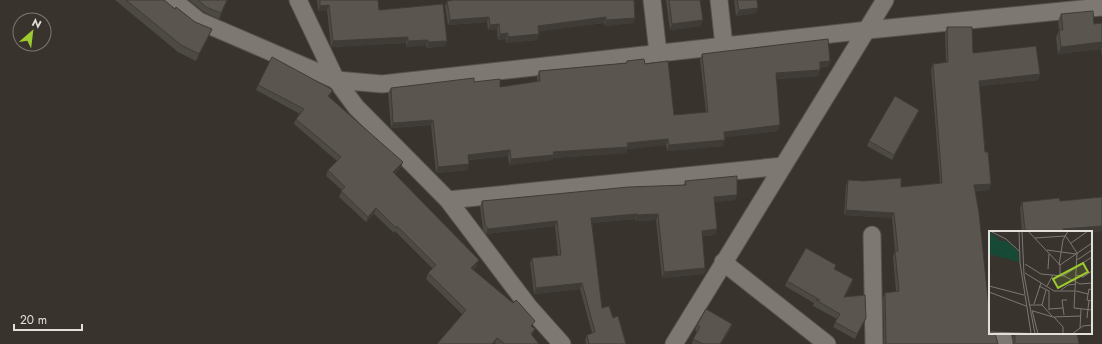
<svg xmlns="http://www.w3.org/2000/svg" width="1102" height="344" font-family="Jost,sans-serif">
  <rect width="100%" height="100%" fill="#38332d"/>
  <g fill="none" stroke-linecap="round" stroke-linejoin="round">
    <g stroke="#56524d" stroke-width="19">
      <path id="street" d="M173,0L199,21L336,80L382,84L868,30L1102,7
        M298,0L336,80L356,107L448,200L529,307L562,344
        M652,0L658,53
        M719,0L724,46
        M448,200L783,166
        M872,235L874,344
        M723,262L827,344
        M1002,333L1004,344
        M674,344L885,0"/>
    </g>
    <use href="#street" stroke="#7d7871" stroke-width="17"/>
  </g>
  <path fill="#4d4943" d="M115,0H164L175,9L195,22L212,29L209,36L196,61L178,52Z
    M189,0H228L219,19L204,12Z
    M317,0H378L379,10L447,41L445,46L426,48V45L406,47V43L331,47L327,10L318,11Z
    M666,0H700L701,26L670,30Z
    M734,0H757L758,8L756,13L736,16Z
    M447,1L635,18L633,23L605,26L604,23L538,31L539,34L537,40L506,43V39L498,40L497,29L488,30L487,22L448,25L445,6Z
    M1061,14L1094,24L1102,23V57L1101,49L1058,54L1056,38L1059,30L1058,21Z
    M947,27L973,53L1040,74L1038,80L979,86L989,190L975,191L990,333L998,344H884L883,298L885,293L896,291L893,257L895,251L892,218L844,215L846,186L848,180L901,187L940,183L931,69L933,64L946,62L945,33Z
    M702,54L830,61L828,67H820V70L818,76L777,79L778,131L725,137L723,146L667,151L666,145L627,149L626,153L553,158L552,160L509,165L508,156L469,160L467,170L436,173L431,125L391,128L388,93L391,88L474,82L500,87L537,82V77L539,71L626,63L627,61L645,64L674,115L706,112L700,60Z
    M258,85L331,95L329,98L401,167L395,174L477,266L473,270L535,329L532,335L539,344H496L462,314L426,279L428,273L433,269L395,231L394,233L374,214L366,222L339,197L342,190L326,176L328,170L337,161L294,124L296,119L300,114L256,90Z
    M919,110L917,115L892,160L867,146L869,141Z
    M685,181L735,200L714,202L717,229L715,235L702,236L705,268L704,274L662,278L656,220L635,221V219L592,223L602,308L613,318L626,344H586L585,340L587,335L592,333L580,289L534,294L530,263L532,258L558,255L555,226L486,234L483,230L480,207L482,201L684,185Z
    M1102,197V231L1091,232H1022L1020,208L1022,202L1060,201Z
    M836,265L835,269L853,279L851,285L845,297L866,318L864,323L855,339L833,327L837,319L813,306L814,303L785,286L787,281Z
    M732,324L730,330L721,344H692L693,339L697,332L695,331L697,325Z
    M1014,333H1077L1013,344V337Z"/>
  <path fill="#3f3c37" d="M227,0H228L219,19L221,13Z
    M329,5L327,10L318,11L320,6Z
    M758,8L756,13L736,16L739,10Z
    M489,17L487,22L448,25L450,20Z
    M606,17L604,23L536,32L538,26Z
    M635,18L633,23L605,26L606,20Z
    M703,20L701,26L670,30L672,24Z
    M499,24L497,29L488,30L490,25Z
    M212,29L209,36L196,61L199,54Z
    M508,33L506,39L498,40L500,34Z
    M539,34L537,40L506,43L508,37Z
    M408,37L406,43L331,47L333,41Z
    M428,40L426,45L406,47L408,41Z
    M447,41L445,46L426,48L428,42Z
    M1102,42V47L1101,49L1058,54L1061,47Z
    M830,61L828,67L818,68L820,62Z
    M820,70L818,76L774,79L776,73Z
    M1040,74L1038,80L977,86L979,81Z
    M333,90L331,95L326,102L328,96Z
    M919,110L917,115L892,160L894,155Z
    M433,120L431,125L391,128L393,123Z
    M780,125L778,131L722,138L724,132Z
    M668,139L666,145L627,149L626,153L553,158L552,160L509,165L511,159L553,152Z
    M725,140L723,146L667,151L669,145Z
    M510,150L508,156L466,160L468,155Z
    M403,162L401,167L391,178L393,172Z
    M469,164L467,170L436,173L438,167Z
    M991,184L989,190L972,191L974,185Z
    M737,195L735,200L712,203L714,197Z
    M376,208L374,214L366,222L368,217Z
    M846,210L894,213L892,218L844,215Z
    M637,214L635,219L589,223L591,218Z
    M658,214L656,220L635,221L637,215Z
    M557,221L555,226L486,234L488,229Z
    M1102,226V231L1091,232H1062L1063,229Z
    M717,229L715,235L700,236L702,231Z
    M1025,230H1029L1028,232H1024Z
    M479,260L477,266L469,274L471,268Z
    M705,268L704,274L662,278L664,272Z
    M853,279L851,285L842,303L844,297Z
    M582,283L580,289L534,294L536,288Z
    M866,318L864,323L855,339L857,334Z
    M732,324L730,330L721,344H720Z
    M535,329L533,334L529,339L531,334Z
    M497,338L495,343L494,344H492Z"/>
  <path fill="#5a554e" stroke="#3f3c37" d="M126,0H164L175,9L176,7L195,22L212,29L199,54L181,45Z
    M198,0H227L221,13L206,7Z
    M320,0H378L379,10L443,4L447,41L428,42V40L408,41V37L333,41L329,5L320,6Z
    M453,0H634L635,18L606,20V17L538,26L539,34L508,37V33L500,34L499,24L490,25L489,17L450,20L447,1Z
    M669,0H700L703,20L672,24Z
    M737,0H757L758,8L739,10Z
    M1093,11L1094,24L1102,23V42L1061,47L1059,30H1063L1061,14Z
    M947,27H972L973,53L1036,46L1040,74L979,81L985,152H988L991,184L974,185L979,213L990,318V333H995L998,344H886L885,293L899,291L895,251H898L894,213L846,210L848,180L864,181L901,178V187L942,183L933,64L948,62Z
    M828,39L830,61L820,62V70L776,73L780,125L724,132L725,140L669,145L668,139L627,143L628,147L553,152L554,155L511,159L510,150L468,155L469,164L438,167L433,120L393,123L391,88L474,78V82L500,79V87L540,81L539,71L627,63V61L644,59L645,64L668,61L674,115L708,112L702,54Z
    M272,57L333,90L328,96L403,162L393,172L479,260L471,268L513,303L516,300L520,304L535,321L531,326L535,329L531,334L539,344H505L497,338L492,344H437L466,310L428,273L436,265L397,226L396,228L376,208L368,217L341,191L345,187L328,170L341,157L296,119L304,109L258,85Z
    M895,96L919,110L894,155L869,141Z
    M737,176V195L714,197L717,229L702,231L705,268L664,272L658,214L637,215V214L591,218L602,308L609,306L613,318L618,316L626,344H589L587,335L595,332L582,283L536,288L532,258L561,255L557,221L488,229L485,225L482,201L629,187L686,185L685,181Z
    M1102,197V226L1063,229V232H1029V230H1025L1022,202L1059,198L1060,201Z
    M806,248L836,265L834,269L853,279L844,297L865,295L866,318L857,334L835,322L840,314L816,300H820L787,281Z
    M706,309L732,324L720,344H703L693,339L700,327L697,325Z
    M1015,333H1077L1079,344H1013L1015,342Z"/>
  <g transform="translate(989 231)">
    <rect width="103" height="103" fill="#38332d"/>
    <path d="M0,0L11,10H18L29,20L30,31L0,23Z" fill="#164a37"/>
    <path fill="none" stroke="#7c7873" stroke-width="1" d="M1,0L17,8L30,20M30,0L31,32L42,102M33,0L35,44L46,103M39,0L71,34V43L91,53L103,52M76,4L88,22L85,77L103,79M46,7L76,5M82,12L99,0M58,19L87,23M88,29L103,19M36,33L52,43L74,45L103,26M70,34L74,9L79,0M71,34L103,12M59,38L60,23M36,42L65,60H86M87,44L94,46L103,40M0,55L35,64M50,55L60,60V79M58,55L64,44M72,59L79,54L87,53M103,59L100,58L98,69L103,70M87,60L99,63M0,61L37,75M45,73L52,52M41,74H53L63,85M53,74L57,59M60,78L74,77M43,79L49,103M44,80L64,86L92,85M75,84L73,69H78M65,86L74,96V103M98,87L100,69M91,97L92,78M0,101L57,103M83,103L94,95L103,94"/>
    <path fill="#9dca2f" fill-opacity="0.15" stroke="#9dca2f" stroke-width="2" d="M94,32L99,41L69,57L64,48Z"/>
    <rect width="103" height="103" fill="none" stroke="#e3e0dc" stroke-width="2"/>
  </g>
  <g transform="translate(32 32) rotate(28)"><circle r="19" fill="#38332d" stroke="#7c7873"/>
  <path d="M0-3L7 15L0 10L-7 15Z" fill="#9dca2f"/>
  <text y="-6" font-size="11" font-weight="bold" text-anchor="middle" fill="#e3e0dc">N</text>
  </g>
  <path d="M14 324v6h68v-6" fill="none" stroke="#e3e0dc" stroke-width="2"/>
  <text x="20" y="324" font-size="12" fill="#e3e0dc" stroke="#38332d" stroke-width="3" paint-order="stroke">20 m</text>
</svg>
